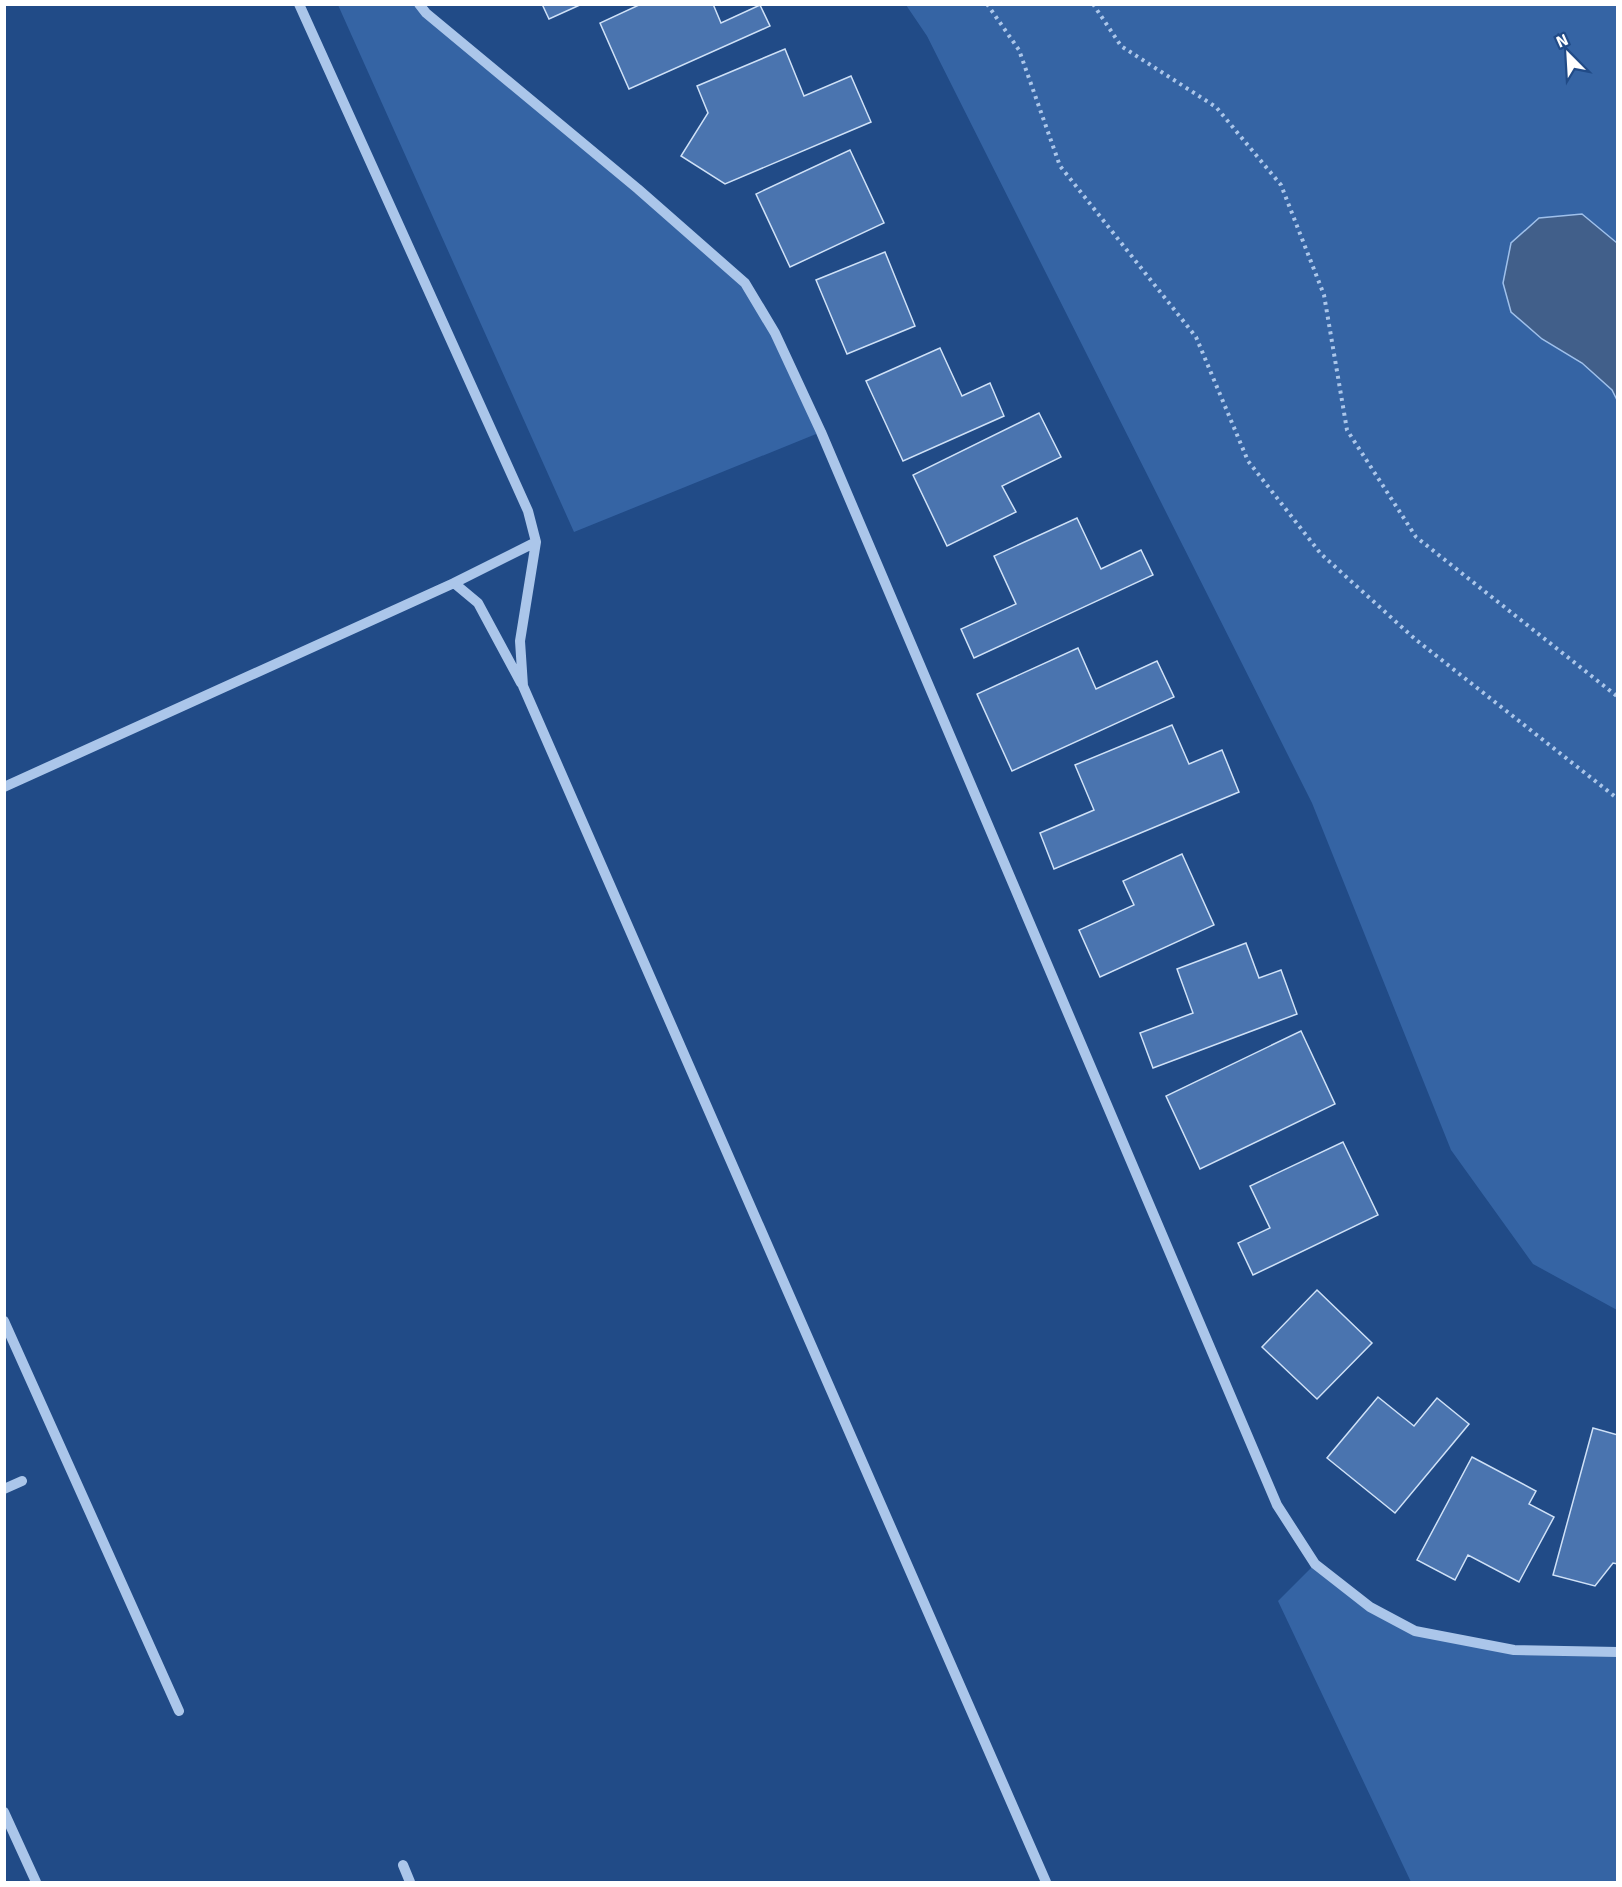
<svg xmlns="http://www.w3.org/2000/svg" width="1622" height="1887" font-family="Signika,sans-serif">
  <rect width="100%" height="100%" fill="#214b87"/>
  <path fill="#3564a4" d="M338,5H419L745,283L821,432L574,532Z
    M906,5H1617V1310L1533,1264L1451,1150L1312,803L927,36Z
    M1315,1564L1370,1607L1415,1631L1514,1650L1617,1652V1882H1411L1278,1601Z"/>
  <path fill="#415f8a" stroke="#9fc0eb" stroke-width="1.5" d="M1582,214L1617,243V400L1612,390L1582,363L1542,339L1511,312L1503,283L1511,243L1539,218Z"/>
  <path fill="#4a74af" stroke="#cfe1f7" stroke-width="1.5" d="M542,4H582L549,19Z
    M641,4H713L721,23L760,5L770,26L629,89L600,23Z
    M785,49L804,96L851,76L871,122L725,184L681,156L708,113L697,86Z
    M850,150L884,223L790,267L756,194Z
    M885,252L915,326L847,354L816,280Z
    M940,348L962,396L990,383L1004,416L903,461L866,381Z
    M1039,413L1061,457L1002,486L1016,512L947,546L913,475Z
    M1077,518L1101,569L1141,550L1153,575L974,658L961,629L1016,604L994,556Z
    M1078,648L1096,689L1157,661L1174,697L1012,771L977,694Z
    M1172,725L1189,764L1222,750L1239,792L1054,869L1040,833L1094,810L1075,765Z
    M1182,854L1214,925L1100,977L1079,930L1134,905L1123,881Z
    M1246,943L1259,978L1281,970L1297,1014L1153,1068L1140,1033L1193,1013L1177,969Z
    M1301,1031L1335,1104L1200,1169L1166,1096Z
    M1343,1142L1378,1215L1253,1275L1238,1243L1270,1228L1250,1186Z
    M1317,1290L1372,1343L1317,1399L1262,1347Z
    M1378,1397L1414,1426L1437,1398L1469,1424L1395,1513L1327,1458Z
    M1593,1428L1618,1435V1564L1613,1563L1595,1586L1553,1575Z
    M1472,1457L1536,1491L1529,1504L1554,1517L1519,1582L1468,1555L1455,1580L1417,1560Z"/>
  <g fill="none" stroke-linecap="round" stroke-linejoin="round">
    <path stroke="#abc6ea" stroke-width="4" stroke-dasharray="3 4.5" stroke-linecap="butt" d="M987,4L1019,50L1060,166L1196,337L1248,461L1321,554L1415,639L1618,799
      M1093,4L1121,46L1216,107L1281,185L1324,295L1347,430L1416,537L1618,697"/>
    <path stroke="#abc6ea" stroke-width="10" d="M299,4L528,511L536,542L520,641L523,686L1046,1882
      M419,4L426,13L638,189L745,283L775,333L821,432L1277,1505L1315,1564L1370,1607L1415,1631L1514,1650L1618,1652
      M454,583L478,603L521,683
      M4,787L454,583L536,542
      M4,1321L179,1711
      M4,1489L22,1481
      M4,1812L36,1882
      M403,1865L410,1882"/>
  </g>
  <rect width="1622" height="1887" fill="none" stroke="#ffffff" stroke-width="12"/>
  <g transform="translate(1568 54) rotate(336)" stroke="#214b87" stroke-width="4.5" paint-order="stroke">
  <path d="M0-4.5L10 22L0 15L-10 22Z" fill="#ffffff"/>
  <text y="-9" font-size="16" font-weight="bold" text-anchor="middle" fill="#ffffff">N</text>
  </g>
</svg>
